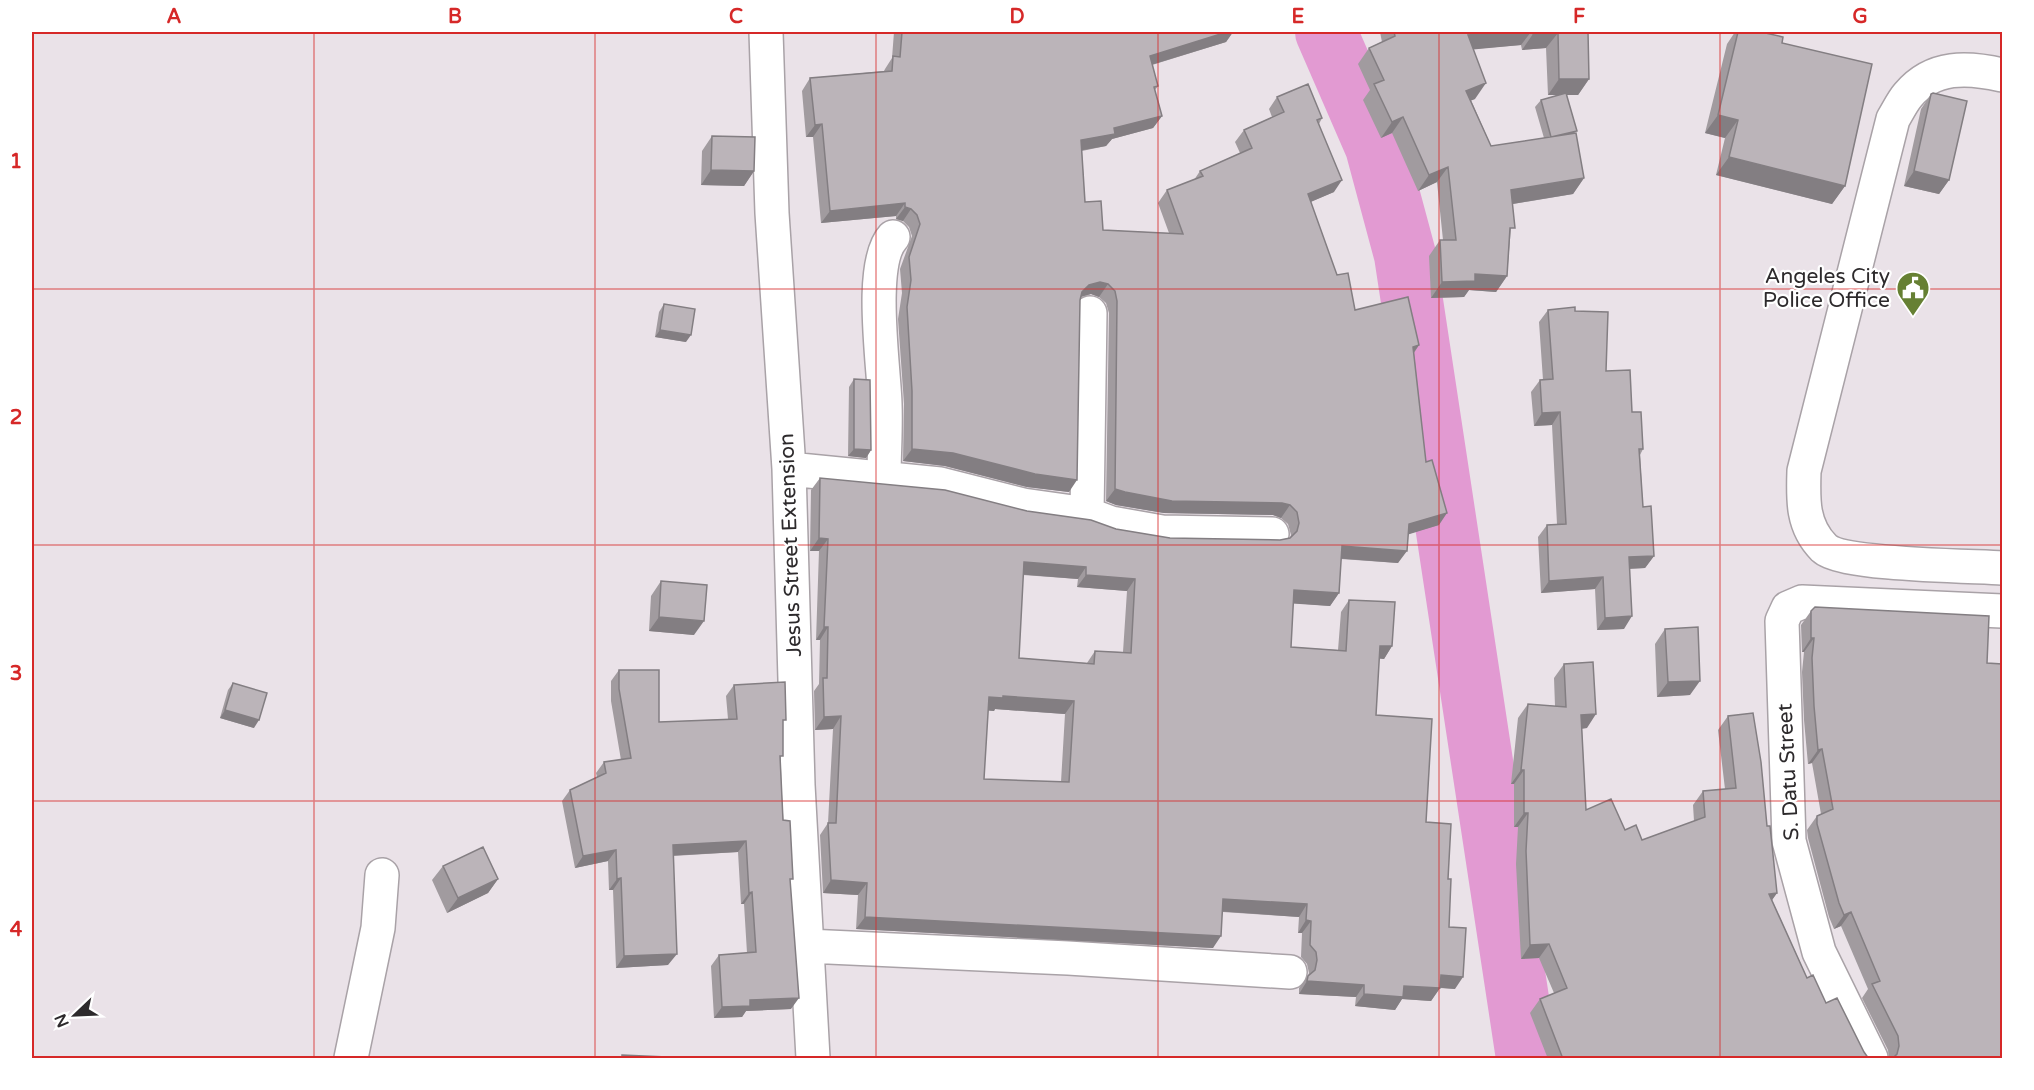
<svg xmlns="http://www.w3.org/2000/svg" width="2034" height="1090" font-family="'Varela Round',sans-serif">
  <rect width="100%" height="100%" fill="#eae2e8"/>
  <g fill="none" stroke-linecap="round" stroke-linejoin="round">
    <path stroke="#e29ad2" stroke-width="62" d="M1326,32L1376,147L1405,255L1527,1058"/>
    <g stroke="#a9a2a7" stroke-width="36">
      <path id="minor" d="M766,32L772,213L789,469L798,785L813,1058
        M2002,75C1968,67 1933,65 1908,95C1902,102 1898,111 1893,119L1804,471C1803,500 1802,526 1824,548C1842,565 1972,566 2002,568
        M789,469L940,484L1023,505L1087,514L1111,523L1162,532L1272,534
        M884,478C884,454 886,429 885,404C884,366 868,264 893,237
        M1087,514L1090,313
        M807,946L1068,958L1290,972
        M351,1058L378,928L382,875
        M1871,1058L1819,952L1789,841L1782,621L1788,608L1802,602L2002,611"/>
    </g>
    <use href="#minor" stroke="#fff" stroke-width="33"/>
  </g>
  <path fill="#a19b9f" fill-rule="evenodd" d="M894,32H1233L1226,42L1152,65L1158,86L1155,90L1162,116L1153,128L1112,139L1106,146L1082,151L1085,202L1103,230L1169,233L1158,203L1167,190L1194,180L1200,171L1240,153L1235,142L1244,130L1272,117L1269,109L1277,97L1322,118L1319,124L1334,192L1310,202L1337,275L1355,310L1419,345L1414,353L1426,462L1439,525L1408,534L1398,563L1341,559L1339,593L1330,606L1293,603L1291,647L1338,650L1341,612L1349,600L1392,646L1384,659L1379,658L1376,715L1426,822L1448,879L1449,927L1455,989L1440,988L1431,1001L1402,999L1395,1010L1355,1006L1356,997L1299,994V988L1308,976L1309,973L1307,964L1301,957L1302,933H1298L1299,917L1223,912L1213,948L856,929L858,895L823,893L820,835L828,823L833,729L815,730L814,691L819,684L820,640H816L819,551H810L811,490L820,478L1027,511L1116,529L1170,538L1280,540L1290,538L1291,535L1288,524L1281,518L1273,515L1164,513L1116,505L1106,501L1109,313L1106,303L1099,297L1091,294L1081,297L1080,300L1069,492L1027,487L945,466L903,461L904,404L898,319L902,293L900,269L912,236L909,227L903,221L896,219V216L821,223L813,137H806L802,91L810,78L884,71L885,69L892,58ZM1023,575L1078,579L1077,587L1127,591L1123,652L1095,651L1087,663L1019,658ZM995,709L1065,714L1061,782L984,779L988,710L994,711Z
    M1380,32H1589L1588,33L1589,79L1578,95H1567L1584,178L1573,194L1513,204L1507,276L1496,292L1469,290L1464,297L1431,298L1429,256L1440,240H1443L1437,182L1418,191L1392,133L1381,138L1363,100L1370,90L1358,64L1369,48L1382,42ZM1521,45L1522,50L1546,48L1548,95H1558L1541,100L1535,107L1544,138L1491,146L1471,100L1475,99L1473,49Z
    M1735,32H1761L1782,43L1845,186L1832,204L1716,175L1725,138L1705,133L1727,44Z
    M1931,94L1949,180L1939,194L1904,186L1921,109Z
    M712,136L754,171L744,186L701,185L702,151Z
    M664,304L686,342L655,337L659,312Z
    M1548,310L1575,311L1606,371L1632,412L1643,449L1640,455L1643,507L1654,556L1645,568L1630,569L1624,629L1597,630L1595,589L1541,593L1538,537L1547,525L1557,524L1552,425L1534,426L1531,392L1540,380H1543L1539,322Z
    M854,379L871,450L866,458L848,456L849,387Z
    M661,581L694,635L649,631L651,596Z
    M1811,611L1987,663L2002,1059H1889L1888,1050L1862,998L1868,989L1841,926L1834,929L1829,917L1808,838L1807,830L1817,816L1821,814L1812,763L1808,764L1804,720L1802,672L1804,652H1802L1801,625Z
    M1665,629L1690,695L1657,697L1655,644Z
    M1564,664L1587,728L1582,729L1586,810L1625,830L1642,840L1694,821L1693,805L1703,791L1725,789L1718,730L1728,716L1767,826L1777,893L1772,900L1807,978L1826,1003L1869,1059H1548L1530,1013L1540,999L1554,993L1539,958L1521,959L1516,864L1518,827H1514V784H1511L1518,718L1528,704L1555,706L1554,678Z
    M619,670L659,722L728,719L726,696L734,685L783,724L780,760L783,820L790,883L791,1009L746,1011L742,1017L714,1018L711,966L719,955L747,953L744,904H741L738,852L673,856L668,965L616,968L613,890H609L608,861L575,868L562,801L570,790L597,777L596,773L604,762L621,760L611,701V681Z
    M233,683L254,728L220,718L228,690Z
    M443,866L498,879L488,893L447,913L432,880Z"/>
  <path fill="#837e82" d="M1227,32H1233L1226,42L1141,68L1150,56Z
    M1508,32H1531L1521,45L1457,51L1468,35Z
    M1558,33L1546,48L1522,50L1533,34Z
    M1559,79H1589L1578,95H1548Z
    M1486,83L1475,99L1455,107L1466,91Z
    M1718,115L1738,120L1725,138L1705,133Z
    M1162,116L1153,128L1112,139L1106,146L1072,152L1081,140L1114,128Z
    M1403,117L1392,133L1381,138L1392,122Z
    M822,124L813,137H806L815,125Z
    M1729,157L1845,186L1832,204L1716,175Z
    M1448,167L1437,182L1418,191L1429,175Z
    M711,170L754,171L744,186L701,185Z
    M1914,171L1949,180L1939,194L1904,186Z
    M1584,178L1573,194L1500,206L1511,190Z
    M1342,180L1334,192L1299,207L1308,194Z
    M905,203L896,216L821,223L830,211Z
    M905,207L911,209L903,221L896,219Z
    M1475,274L1507,276L1496,292L1469,290L1464,297L1431,298L1442,282Z
    M1100,282L1108,284L1099,297L1091,294L1080,297L1082,292L1089,285Z
    M660,330L691,335L686,342L655,337Z
    M1419,345L1410,358L1413,347Z
    M1560,412L1552,425L1534,426L1542,413Z
    M854,449L871,450L866,458L848,456Z
    M912,449L953,453L1077,480L1069,492L1027,487L945,466L903,461Z
    M1115,489L1282,503L1290,505L1281,518L1273,515L1164,513L1116,505L1106,501Z
    M1447,513L1439,525L1400,537L1409,524Z
    M819,538L828,539L819,551H810Z
    M1342,546L1407,551L1398,563L1333,558Z
    M1654,556L1645,568L1620,569L1629,557Z
    M1024,562L1086,567L1078,579L1015,574Z
    M1086,575L1135,579L1127,591L1077,587Z
    M1603,577L1595,589L1541,593L1549,581Z
    M1294,590L1339,593L1330,606L1285,603Z
    M1632,616L1624,629L1597,630L1605,618Z
    M659,617L704,621L694,635L649,631Z
    M824,627H828L820,640H816Z
    M1811,638H1814L1804,652H1802Z
    M1380,646H1392L1384,659L1372,658Z
    M1700,681L1690,695L1657,697L1668,682Z
    M1003,696L1074,701L1065,714L995,709L994,711L980,710L989,697Z
    M225,710L259,720L254,728L220,718Z
    M1596,714L1587,728L1571,729L1581,715Z
    M841,716L833,729L815,730L824,717Z
    M1822,749L1812,763L1808,764L1818,750Z
    M1521,770H1524L1514,784H1511Z
    M1524,813H1528L1518,827H1514Z
    M746,841L738,852L665,856L673,845Z
    M616,850L608,861L575,868L583,856Z
    M621,878L613,890H609L617,879Z
    M498,879L488,893L447,913L458,898Z
    M831,880L867,883L858,895L823,893Z
    M752,892L744,904H741L749,893Z
    M1777,893L1767,907L1769,894Z
    M1223,899L1307,904L1299,917L1215,911Z
    M1851,912L1841,926L1834,929L1844,915Z
    M865,917L1221,936L1213,948L856,929Z
    M1306,920L1311,921L1302,933H1298Z
    M1549,944L1539,958L1521,959L1530,945Z
    M677,954L668,965L616,968L624,956Z
    M1441,975L1463,977L1455,989L1432,987Z
    M1307,981L1364,985L1356,997L1299,994Z
    M1404,986L1440,988L1431,1001L1402,999L1395,1010L1355,1006L1364,994Z
    M799,998L791,1009L746,1011L742,1017L714,1018L722,1007L750,1000Z"/>
  <path fill="#bbb4b9" stroke="#837e82" stroke-width="1.5" fill-rule="evenodd" d="M902,32H1227L1150,56L1158,86L1154,87L1162,116L1114,128L1115,134L1081,140L1085,202L1101,201L1103,230L1183,234L1167,190L1203,176L1200,171L1252,148L1244,130L1284,112L1277,97L1308,84L1322,118L1317,120L1342,180L1308,194L1337,275L1348,273L1355,310L1408,297L1419,345L1413,347L1426,462L1432,460L1447,513L1409,524L1407,551L1342,546L1339,593L1294,590L1291,647L1346,651L1349,600L1395,602L1392,646H1380L1376,715L1432,719L1426,822L1451,824L1448,879H1451L1449,927L1466,928L1463,977L1441,975L1440,988L1404,986L1403,997L1364,994V985L1307,981L1308,976L1315,970L1317,960L1316,952L1310,945L1311,921L1306,920L1307,904L1223,899L1221,936L865,917L867,883L831,880L828,823H836L841,716L824,717L823,678H827L828,627H824L828,539L819,538L820,478L945,490L1027,511L1091,520L1116,529L1170,538L1280,540L1290,538L1297,531L1299,523L1297,512L1290,505L1282,503L1172,501L1125,492L1115,489L1117,301L1115,291L1108,284L1100,282L1089,285L1082,292L1080,300L1077,480L1035,474L953,453L912,449V391L907,307L911,280L909,257L920,224L917,215L911,209L905,207V203L830,211L822,124L815,125L810,78L892,71L893,56L900,57ZM1024,562L1086,567V575L1135,579L1131,653L1095,651L1094,664L1019,658ZM1003,696L1074,701L1069,782L984,779L989,697L1003,698Z
    M1394,32H1508L1468,35L1486,83L1466,91L1491,146L1576,133L1584,178L1511,190L1515,228H1510L1507,276L1475,274V281L1442,282L1440,240H1456L1448,167L1429,175L1403,117L1392,122L1374,84L1384,80L1369,48L1395,36Z
    M1532,32H1588L1589,79H1559L1558,33L1533,34Z
    M1738,32H1761L1783,37L1782,43L1872,64L1845,186L1729,157L1738,120L1718,115Z
    M1566,93L1577,131L1551,137L1541,100Z
    M1933,93L1967,101L1949,180L1914,171L1931,94Z
    M712,136L755,137L754,171L711,170Z
    M664,304L695,309L691,335L660,330Z
    M1575,307V311L1608,312L1606,371L1630,370L1632,412H1641L1643,449H1639L1643,507L1651,506L1654,556L1629,557L1632,616L1605,618L1603,577L1549,581L1547,525L1566,524L1560,412L1542,413L1540,380L1553,379L1548,310Z
    M854,379L870,380L871,450L854,449Z
    M661,581L707,585L704,621L659,617Z
    M1815,607L1989,616L1987,663L2002,664V1059H1892L1897,1054L1899,1046L1898,1036L1872,984L1880,981L1851,912L1844,915L1839,903L1817,824V816L1833,809L1822,749L1818,750L1814,706L1812,658L1814,638H1811V611Z
    M1698,627L1700,681L1668,682L1665,629Z
    M1593,662L1596,714L1581,715L1586,810L1611,799L1625,830L1636,825L1642,840L1705,817L1703,791L1736,788L1728,716L1753,713L1761,762L1767,826H1770L1777,893L1769,894L1807,978L1813,975L1826,1003L1837,998L1864,1052L1869,1059H1563L1540,999L1567,988L1549,944L1530,945L1526,851L1528,813H1524V770H1521L1528,704L1566,707L1564,664Z
    M619,670H659V722L737,719L734,685L785,682L786,720H783V756H780L783,820L790,821L793,879H790L799,998L750,1000V1006L722,1007L719,955L756,952L752,892L749,893L746,841L673,845L677,954L624,956L621,878L617,879L616,850L583,856L570,790L606,773L604,762L631,758L619,689Z
    M233,683L267,693L259,720L225,710Z
    M483,847L498,879L458,898L443,866Z
    M622,1055L689,1058V1059H622Z"/>
  <path fill="none" stroke="#d62828" stroke-width="1.5" stroke-opacity="0.55" d="M314,32V1058M595,32V1058M876,32V1058M1158,32V1058M1439,32V1058M1720,32V1058M32,289H2002M32,545H2002M32,801H2002"/>
  <defs>
    <g id="civic-pin" transform="scale(1.725)"><path d="M0 17L-7.5 6A9.5 9.5 0 1 1 7.5 6Z" fill="#668033" stroke="#fff"/><path d="M-.6-6.5H3V-4.5H.6V-3L4-1V1h2V6H-6V1h2V-1L-.6-3ZM-1.2 2.5V6h2.4V2.5Z" fill="#fff"/></g>
  </defs>
  <g fill-rule="evenodd">
    <use href="#civic-pin" x="1913" y="288"/>
  </g>
  <g text-anchor="middle" stroke-width="4.5" stroke-linejoin="round" paint-order="stroke">
    <g font-size="21" fill="#2d2a2c" stroke="#fff" text-anchor="end">
      <text x="1890" y="283">Angeles City<tspan x="1890" dy="24">Police Office</tspan></text>
    </g>
    <g font-size="21" fill="#2d2a2c" stroke="#fff">
      <text transform="translate(790 545) rotate(-92)" y="7">Jesus Street Extension</text>
      <text transform="translate(1788 772) rotate(-93)" y="7">S. Datu Street</text>
    </g>
  </g>
  <rect width="2034" height="1090" fill="none" stroke="#ffffff" stroke-width="66"/>
  <g transform="translate(75 1015) rotate(247)" stroke="#ffffff" stroke-width="4.5" paint-order="stroke">
  <path d="M0-4.5L10 22L0 15L-10 22Z" fill="#2d2a2c"/>
  <text y="-9" font-size="16" font-weight="bold" text-anchor="middle" fill="#2d2a2c">N</text>
  </g>
  <rect x="33" y="33" width="1968" height="1024" fill="none" stroke="#d62828" stroke-width="2"/>
  <g font-size="20" text-anchor="middle" font-weight="bold" fill="#d62828">
    <text x="174" y="23">A</text>
    <text x="455" y="23">B</text>
    <text x="736" y="23">C</text>
    <text x="1017" y="23">D</text>
    <text x="1298" y="23">E</text>
    <text x="1579" y="23">F</text>
    <text x="1860" y="23">G</text>
    <text x="16" y="168">1</text>
    <text x="16" y="424">2</text>
    <text x="16" y="680">3</text>
    <text x="16" y="936">4</text>
  </g>
</svg>
